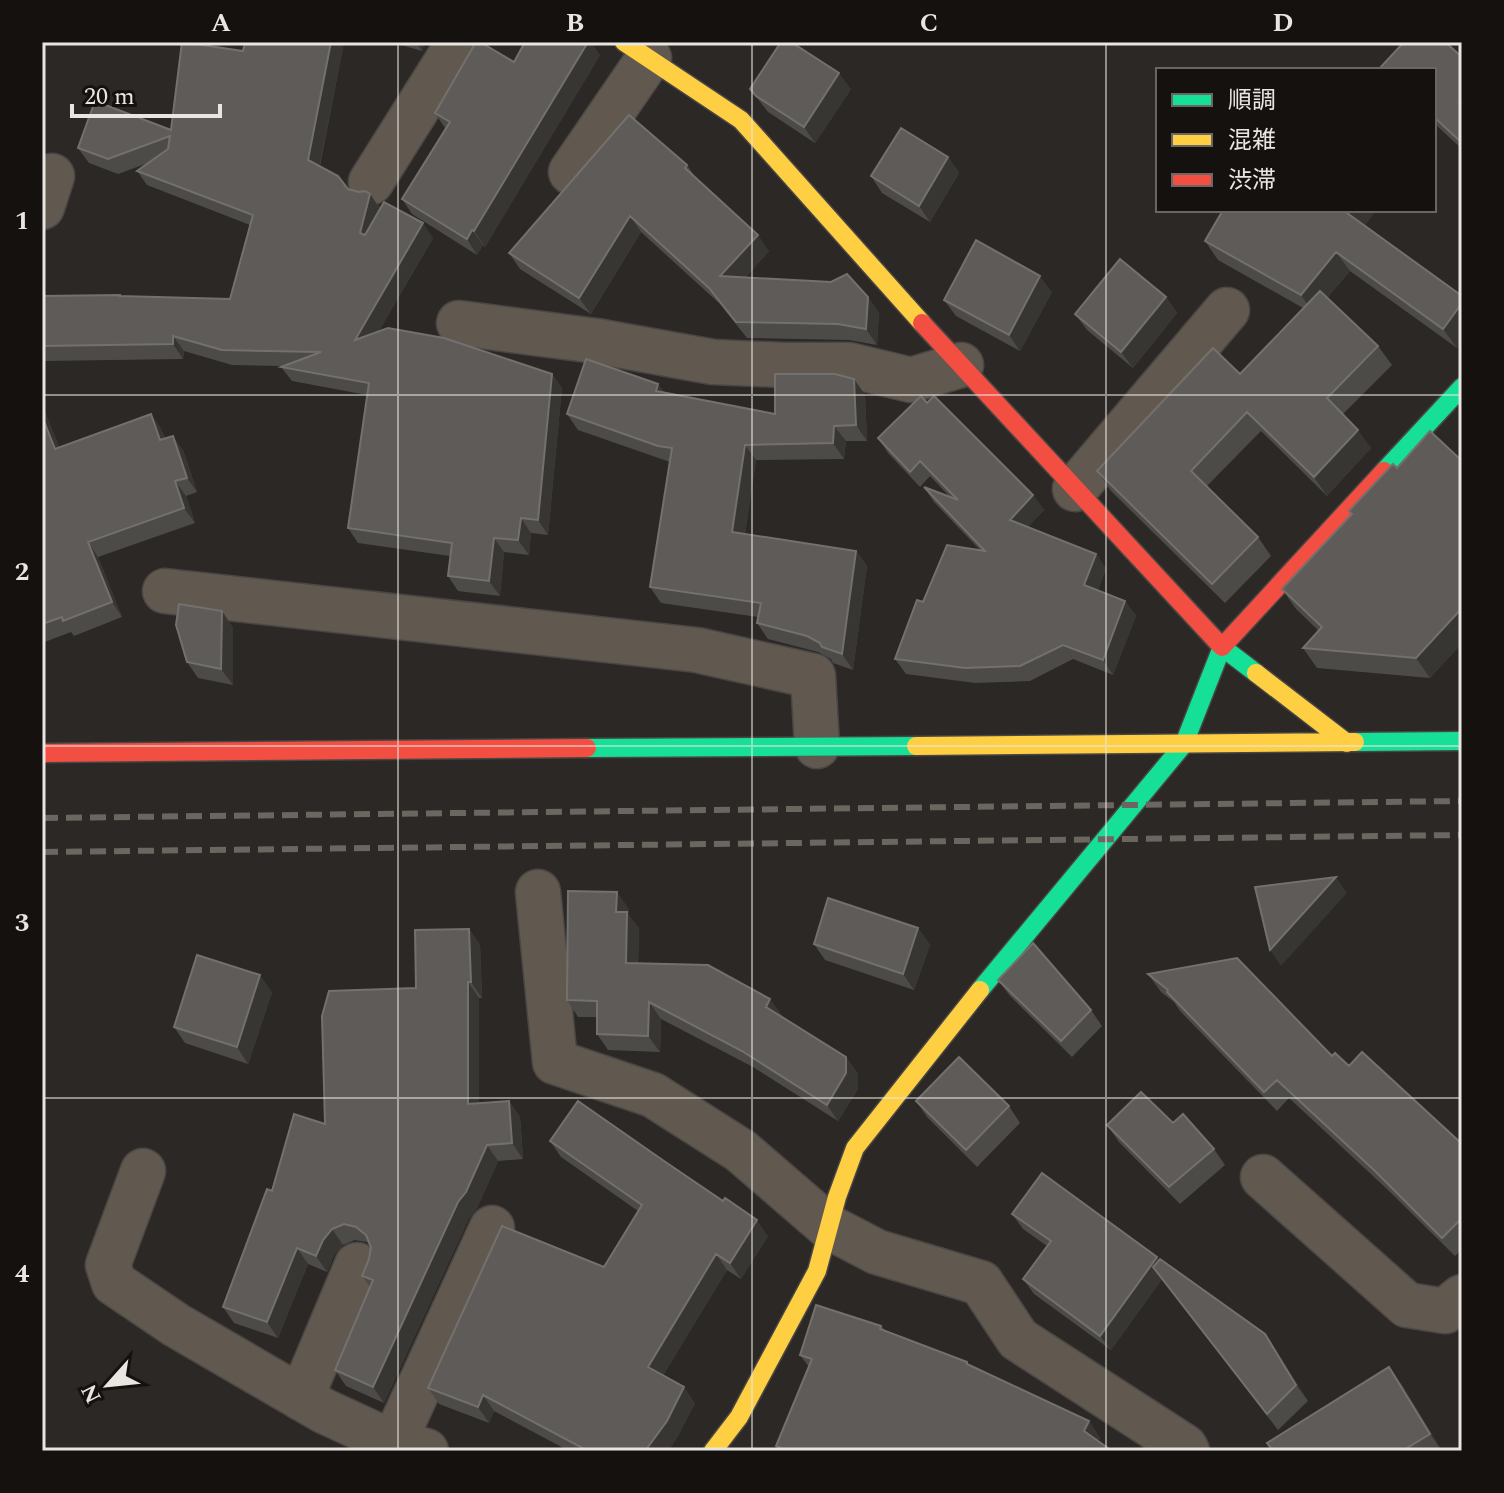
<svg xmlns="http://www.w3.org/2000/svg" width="1504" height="1493" font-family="Spectral,'Noto Sans JP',serif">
  <rect width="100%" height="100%" fill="#2b2825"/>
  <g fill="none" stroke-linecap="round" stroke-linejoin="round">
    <g stroke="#494644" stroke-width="47">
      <path id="street" d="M571,172L649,58
        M371,182L459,42
        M42,207L52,176
        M459,323L596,341L713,362L784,365H849L911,380L961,365
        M1075,489L1227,310
        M165,591L697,650L813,676L817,746
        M538,892L555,1062L653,1095L741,1151L829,1227L877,1252L981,1283L1018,1339L1185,1447L1187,1451
        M143,1171L108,1265L114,1283L176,1325L324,1411L389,1441L426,1451
        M1263,1177L1407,1305L1445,1311L1462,1297
        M301,1398L357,1265
        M394,1442L492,1228"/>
    </g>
    <g stroke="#494644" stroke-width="21">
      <path id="fast" d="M1384,471L1462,387
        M1355,742L1462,741
        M587,748L916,746
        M980,990L1184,744L1222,647L1256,673"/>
    </g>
    <g stroke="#494644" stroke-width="21">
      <path id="slow" d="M624,42L741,120L922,323
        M1256,673L1347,743
        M916,746L1355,742
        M713,1451L739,1417L817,1271L837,1197L855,1148L980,990"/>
    </g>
    <g stroke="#494644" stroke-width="21">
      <path id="jam" d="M922,323L1222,647L1384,471
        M42,753L587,748"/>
    </g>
    <use href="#street" stroke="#615950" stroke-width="44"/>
    <use href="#fast" stroke="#16e098" stroke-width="18"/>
    <use href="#slow" stroke="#ffcf43" stroke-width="18"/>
    <use href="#jam" stroke="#f24e42" stroke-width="18"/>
    <path stroke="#6c6660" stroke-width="6" stroke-dasharray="16 8" stroke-linecap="butt" d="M42,818L1462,801
      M42,852L1462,835"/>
  </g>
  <path fill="#4d4b48" d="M245,42H344L320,166L348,189L370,194L380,208L433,238L379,331L552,374L562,388L548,535L531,533L529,555L504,552L500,596L458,591L448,576L450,556L358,543L348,528L367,395L292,381L281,367L283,366L232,365L184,351L183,359L42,361V296L230,299L250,225L147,185L137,171L148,163L118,174L89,163L78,148L171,130L243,51Z
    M391,42H425L422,51Z
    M600,55L485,247L483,245L477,255L412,214L402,199L445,128L435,113L514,62Z
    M1462,57V149L1436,125L1434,127V70Z
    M750,89H851L815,143L768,112Z
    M948,157L959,173L930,222L882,193L871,176Z
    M687,165L695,177L769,251L745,278L868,297L879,313L877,345L849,340L747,338L720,304L641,232L591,314L520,269L509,253Z
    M1223,210H1376L1365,225L1462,296V340L1457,348L1350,271L1327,298L1378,346L1392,365L1343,414L1371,448L1327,496L1261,431L1207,486L1258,537L1271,556L1225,603L1110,490L1097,471L1240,374L1303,308L1218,260L1205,241Z
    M1052,292L1020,351L956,316L944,300Z
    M1166,297L1177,313L1133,368L1087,330L1075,314Z
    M854,379L865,395L867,441H846L844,459L756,460L745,534L856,551L867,566L853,670L833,663L831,659L818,652L768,639L757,623L758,617L661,603L650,587L670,462L578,430L567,414L658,384L664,392L775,414Z
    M927,403L1033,495L1044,510L1028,527L1096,554L1106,569L1098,590L1125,601L1136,616L1113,675L1073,659L1030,681L975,683L906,674L895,659L923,602L980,550L934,502L924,487L951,498L930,476L920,487L888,453L878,438Z
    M42,404L59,447L151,414L161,429L165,438L183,450L197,492L186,496L195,523L98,557L122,617L74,636L71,632L42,643Z
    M1462,461V643L1430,678L1317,668L1303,648L1319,631L1296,609L1282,589L1397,468Z
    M222,611L233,628V685L198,678L187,662Z
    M629,909L628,914L639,928L638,963L782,1015L781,1016L846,1057L858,1074V1089L838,1121L753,1067L661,1019L660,1052L608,1050L597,1034V1017H578L567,1000Z
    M918,928L930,945L914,990L825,960L814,944Z
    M469,929L480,945L482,998H479V1103L509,1101L520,1117L523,1159L498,1161L477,1208L469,1218L384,1403L346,1386L335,1370L370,1287L362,1276L369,1259L371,1247L367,1242L355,1240L343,1245L334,1255L327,1272L308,1264L278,1338L234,1323L223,1307L272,1191L325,1124L416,988Z
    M1148,974L1332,1056L1349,1066L1462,1144V1249L1455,1256L1388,1190L1289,1098L1277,1111L1180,1011L1174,1002L1161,992Z
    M998,980L1091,1010L1102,1026L1072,1057L1010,996Z
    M272,992L248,1064L185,1043L174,1027Z
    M916,1101L1009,1106L1020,1123L977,1167L927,1117Z
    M1173,1123L1214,1149L1225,1165L1180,1204L1119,1142L1107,1125Z
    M550,1141L768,1236L741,1279L727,1270L663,1375L695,1403L678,1436L668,1451H569L494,1411L489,1423L439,1404L428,1388L604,1267L638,1211L561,1157Z
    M1012,1214L1157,1257L1159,1260L1265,1334L1308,1401L1278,1430L1162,1279L1111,1350L1034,1294L1023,1279L1047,1246L1023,1229Z
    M881,1326L885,1330L967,1362L969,1365L1089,1421L1100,1438L1099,1441L1112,1451H779L776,1446L809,1367L800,1355Z
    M1401,1383L1442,1451H1273Z"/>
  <path fill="#383633" d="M331,42H344L318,174L308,160Z
    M416,42H425L422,51Z
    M588,42H591L600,55L485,247L474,231Z
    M839,73L851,89L815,143L804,127Z
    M948,157L959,173L930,222L919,206Z
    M370,194L380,209L370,248L360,233Z
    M1349,210H1376L1360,232L1347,213Z
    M630,216L641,232L591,314L579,298Z
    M423,223L433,238L365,355L355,340Z
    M472,230L483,245L477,255L467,239Z
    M758,235L769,251L732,293L720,276Z
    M1336,252L1350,271L1314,314L1301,295Z
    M1040,276L1052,292L1020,351L1009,335Z
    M868,297L879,313L877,345L866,329Z
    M1166,297L1177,313L1133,368L1121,352Z
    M1462,303V340L1457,348L1443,329Z
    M173,336L184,351L183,359L173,344Z
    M552,374L562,388L548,535L538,520Z
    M854,379L865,395L867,441L856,425Z
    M658,384L669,399L656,391Z
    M42,404L66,463L55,449L42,416Z
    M151,414L161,429L171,455L160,440Z
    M834,426L846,441L844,459L833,443Z
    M1358,430L1371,448L1327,496L1314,477Z
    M173,436L183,450L197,492L187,478Z
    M745,445L756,460L743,548L732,532Z
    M175,481L186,496L195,523L184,508Z
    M1033,495L1044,510L1020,535L1010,520Z
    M521,518L531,533L529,555L518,540Z
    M494,538L504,552L500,596L489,581Z
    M88,542L98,557L122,617L112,602Z
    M856,551L867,566L853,670L842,654Z
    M1096,554L1106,569L1094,600L1084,585Z
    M1125,601L1136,616L1113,675L1103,660Z
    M1462,608V643L1430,678L1416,658Z
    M222,611L233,628V685L221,669Z
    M1336,877L1347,893L1281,966L1270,950Z
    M617,892L629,909L628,914L639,928L637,979L626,963L616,912Z
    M918,928L930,945L914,990L903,974Z
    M469,929L480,945L482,998L471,982Z
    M260,975L272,992L248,1064L237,1047Z
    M468,982L479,998V1120L468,1104Z
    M770,999L782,1015L777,1023L766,1007Z
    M649,1002L661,1019L660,1052L648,1036Z
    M846,1057L858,1074V1089L838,1121L827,1105Z
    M509,1101L520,1117L523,1159L512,1143Z
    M487,1145L498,1161L477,1208L469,1218L384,1403L373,1387L458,1202Z
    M757,1220L768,1236L741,1279L730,1263Z
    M332,1229L343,1245L334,1255L327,1272L316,1256L323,1240Z
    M297,1248L308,1264L278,1338L267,1322Z
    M716,1254L727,1270L659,1383L648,1367Z
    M1157,1257L1167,1272L1153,1267L1162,1279L1111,1350L1100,1336Z
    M1265,1334L1276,1351L1308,1401L1296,1385Z
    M1389,1367L1401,1383L1442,1451L1430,1434Z
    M684,1387L695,1403L678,1436L668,1451H645Z
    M483,1395L494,1411L489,1423L478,1407Z
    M1089,1421L1100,1438L1096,1447L1084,1431Z"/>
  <path fill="#5e5b58" stroke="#73716e" stroke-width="2" d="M182,42L243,51L245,42H331L308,160L338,176L348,189L359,192L365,191L370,194L360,233L365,235L384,202L423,223L355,340L388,328L444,338L552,374L538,520L521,518L518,540L494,538L489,581L448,576L452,543L348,528L369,383L281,367L321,352L222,350L173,336V344L42,346V296L120,295V296L230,299L253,215L137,171L168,149L170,136L108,159L78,148L95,101L171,130Z
    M476,42H480L514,62L525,42H588L474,231L472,230L467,239L402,199L450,122L435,113Z
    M781,42H791L839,73L804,127L756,96L750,89Z
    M1404,42H1445L1462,57V100L1459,103L1462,105V143L1434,117V70H1378Z
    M629,115L687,165L685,168L758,235L720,276L831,282L847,274L868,297L866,329L838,324L736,322L709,288L630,216L579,298L509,253Z
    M901,128L948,157L919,206L871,176Z
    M1223,210H1349L1347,213L1462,296V303L1443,329L1336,252L1301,295L1205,241Z
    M976,240L1040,276L1009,335L944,300Z
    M1120,259L1166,297L1121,352L1075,314Z
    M1320,291L1378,346L1327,398L1358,430L1314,477L1247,412L1191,471L1258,537L1212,584L1097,471L1213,348L1240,374Z
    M586,359L658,384L656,391L775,414V374H835L854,379L856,425L834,426L833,443L745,445L732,532L856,551L842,654L822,647L820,643L807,636L757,623L761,603L650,587L672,448L658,446L567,414Z
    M921,396L927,403L934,396L1033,495L1010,520L1096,554L1084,585L1125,601L1103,660L1063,645L1020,666L965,668L895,659L917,600L923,602L947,545L985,551L924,487L958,500L920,461L910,472L878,438Z
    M151,414L160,440L173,436L187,478L175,481L184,508L88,542L112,602L63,621L62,617L42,624V416L55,449Z
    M1430,431L1462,461V608L1416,658L1303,648L1322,627L1282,589L1352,514L1349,511L1393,464L1397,468Z
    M179,604L222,611L221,669L187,662L176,625Z
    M1336,877L1270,950L1255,887Z
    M568,891L617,892L616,912H627L626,963L708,965L770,999L766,1007L846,1057V1073L827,1105L742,1051L649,1002L648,1036L597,1034V1001L567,1000Z
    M828,898L918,928L903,974L814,944Z
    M469,929L471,982H468V1104L509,1101L512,1143L487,1145L466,1192L458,1202L373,1387L335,1370L373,1280L362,1276L369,1259L371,1247L366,1235L356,1227L344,1224L332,1229L323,1240L316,1256L297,1248L267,1322L223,1307L267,1189L272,1191L294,1114L325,1124L322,1016L329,991L416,988L415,930Z
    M1033,943L1091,1010L1061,1041L998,980Z
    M197,955L260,975L237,1047L174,1027Z
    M1237,958L1332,1056L1335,1053L1349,1066L1362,1052L1462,1144V1218L1442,1238L1375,1171L1277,1080L1264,1092L1167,992L1168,990L1148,974Z
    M959,1057L1009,1106L966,1150L916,1101Z
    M1141,1092L1173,1123L1183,1114L1214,1149L1169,1187L1107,1125Z
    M578,1101L664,1161L723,1201L725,1198L757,1220L730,1263L716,1254L648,1367L684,1387L667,1421L645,1451H588L483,1395L478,1407L428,1388L502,1226L604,1267L642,1205L550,1141Z
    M1042,1173L1157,1257L1100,1336L1023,1279L1051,1241L1012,1214Z
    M1160,1259L1265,1334L1296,1385L1267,1414L1153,1267Z
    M816,1305L881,1326L880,1329L967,1362V1364L1089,1421L1084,1431L1112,1451H787L776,1446L812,1359L800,1355Z
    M1389,1367L1430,1434L1402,1451H1273L1267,1443Z"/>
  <path fill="none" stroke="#e9e5e1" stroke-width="2" stroke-opacity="0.55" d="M398,42V1451M752,42V1451M1106,42V1451M42,395H1462M42,746H1462M42,1098H1462"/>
  <rect width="1504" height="1493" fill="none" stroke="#14110f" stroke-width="88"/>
  <rect x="1156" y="68" width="280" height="144" fill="#14110f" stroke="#696663" stroke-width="2"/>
  <rect x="1172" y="94" width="40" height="12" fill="#16e098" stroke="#696663" stroke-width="2"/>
  <text x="1228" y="108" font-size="24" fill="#e9e5e1">順調</text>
  <rect x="1172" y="134" width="40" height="12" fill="#ffcf43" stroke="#696663" stroke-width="2"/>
  <text x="1228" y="148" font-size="24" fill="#e9e5e1">混雑</text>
  <rect x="1172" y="174" width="40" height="12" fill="#f24e42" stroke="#696663" stroke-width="2"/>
  <text x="1228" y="188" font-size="24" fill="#e9e5e1">渋滞</text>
  <g transform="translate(108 1385) rotate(243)" stroke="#14110f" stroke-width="6" paint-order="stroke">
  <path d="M0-6L14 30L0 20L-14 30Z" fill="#e9e5e1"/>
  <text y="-12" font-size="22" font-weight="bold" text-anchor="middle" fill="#e9e5e1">N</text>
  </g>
  <path d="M72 104v12h148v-12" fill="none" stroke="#e9e5e1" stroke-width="4"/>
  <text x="84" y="104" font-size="24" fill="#e9e5e1" stroke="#14110f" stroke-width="6" paint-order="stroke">20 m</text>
  <rect x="44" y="44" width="1416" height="1405" fill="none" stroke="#e9e5e1" stroke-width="3"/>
  <g font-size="26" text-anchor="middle" font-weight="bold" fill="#e9e5e1">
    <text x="221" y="31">A</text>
    <text x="575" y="31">B</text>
    <text x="929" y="31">C</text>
    <text x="1283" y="31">D</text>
    <text x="22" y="229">1</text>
    <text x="22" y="580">2</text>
    <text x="22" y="931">3</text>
    <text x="22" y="1282">4</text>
  </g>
</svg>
